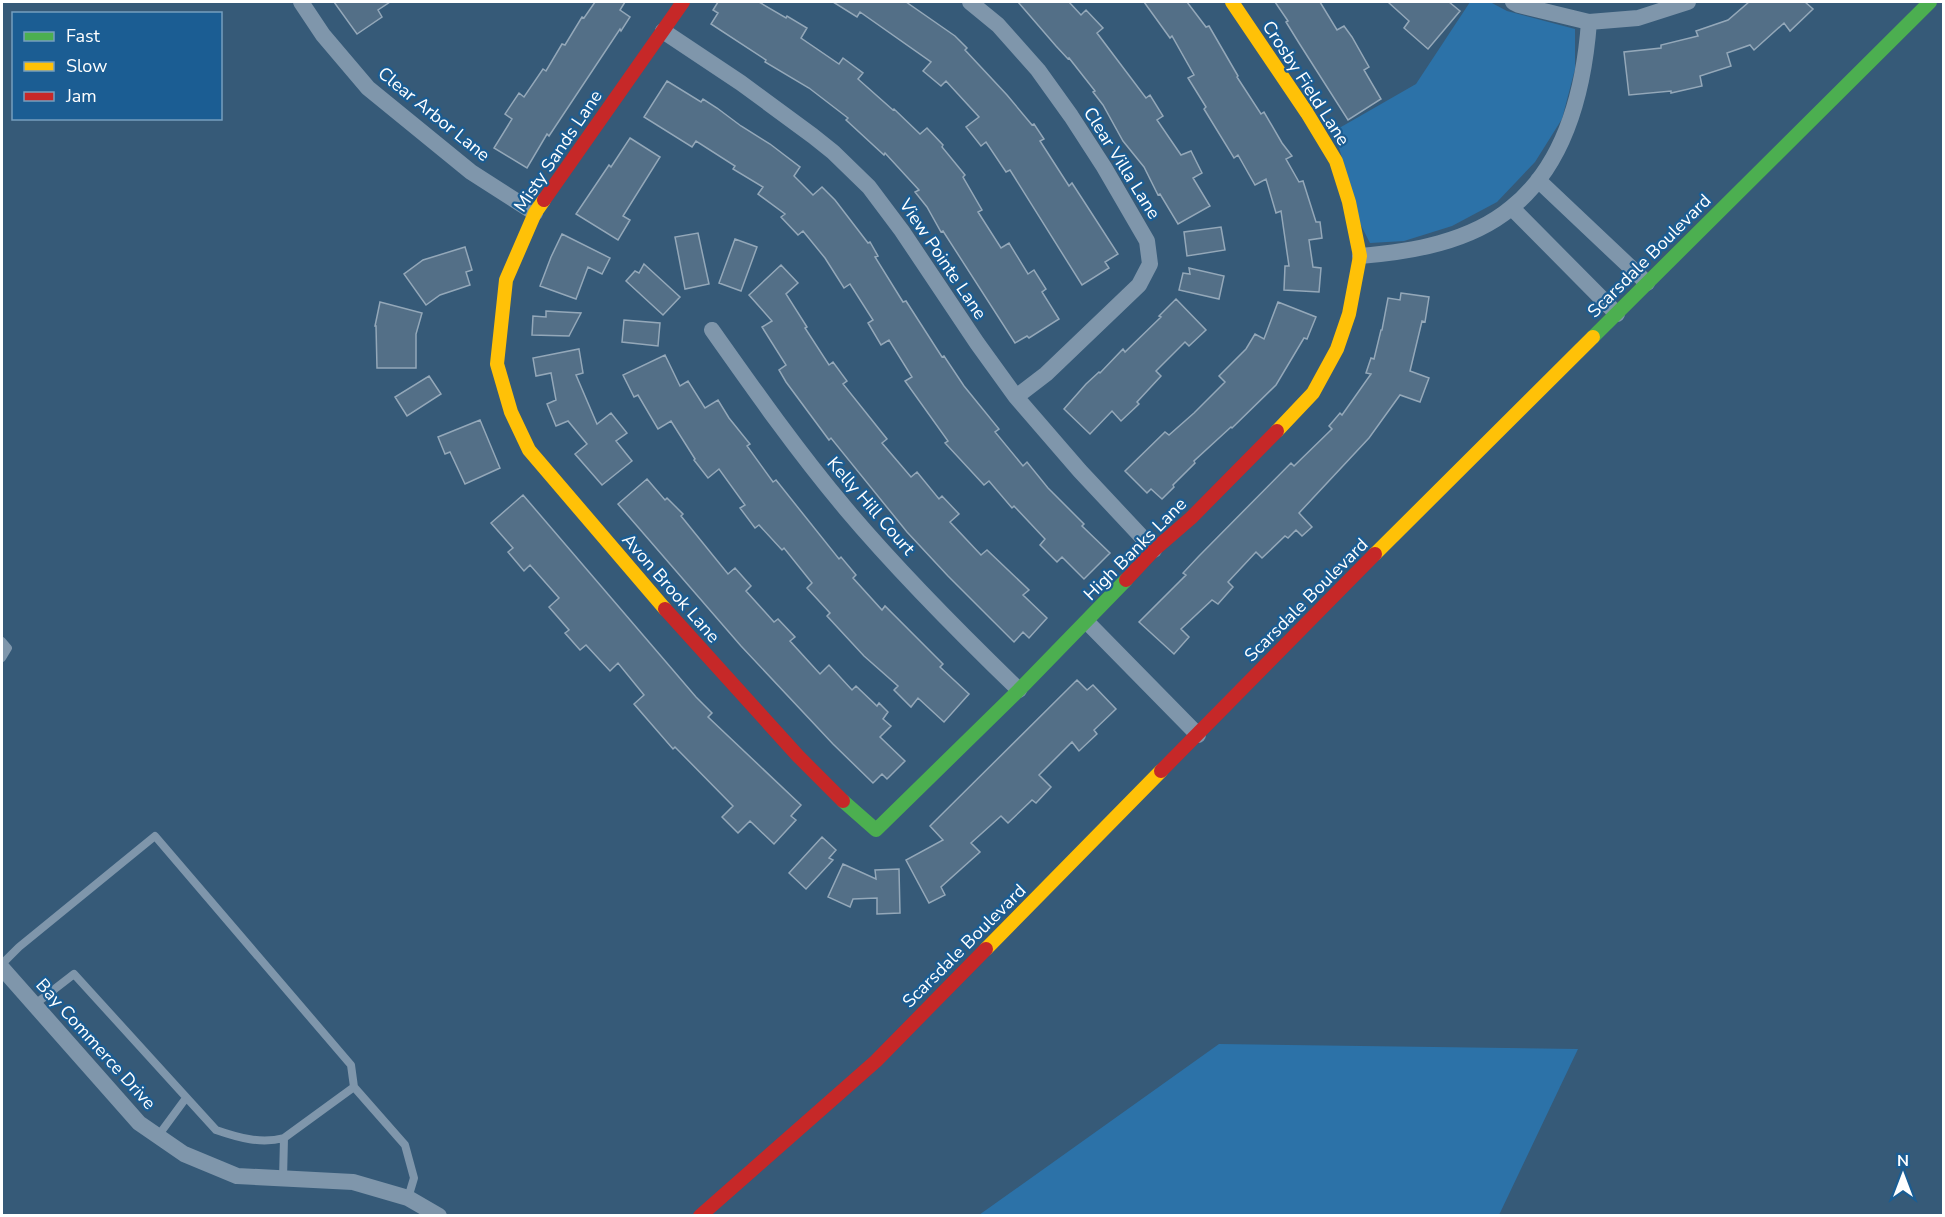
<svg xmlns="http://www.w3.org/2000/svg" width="1945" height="1217" font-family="'Nunito Sans',sans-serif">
  <rect width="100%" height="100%" fill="#365a78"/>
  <path fill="#2c72a8" d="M1470,2H1490L1507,11L1575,29V69L1562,119L1535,162L1497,202L1452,226L1404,241L1370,243L1349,202L1343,161L1334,131L1416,84Z
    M1219,1044L1578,1049L1499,1215H979Z"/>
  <path fill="#536f87" stroke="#94a8b9" stroke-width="1.5" d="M334,2H390L378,10L382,17L357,34Z
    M595,2H625L620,10L630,17L621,31L620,29L549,136L547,134L527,168L494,148L512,119L505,114L519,93L524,97L543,69L546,71L562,44L565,45L582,17L584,18Z
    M718,2H759L786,18L787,16L807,28L801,38L839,64L843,58L863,73L858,79L893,110L894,109L920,134L927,128L943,145L942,147L965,175L963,177L982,210L978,212L1001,248L1009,243L1028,274L1034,270L1046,289L1042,292L1059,319L1029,338L1027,336L1015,343L943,231L941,232L927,207L915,192L919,190L885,153L884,155L846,120L848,118L809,88L765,62L766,60L711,24L718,13L713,10Z
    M833,2H906L955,36L967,48L965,50L1007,95L1032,125L1034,124L1044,139L1040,141L1069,186L1072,183L1085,203L1118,254L1105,262L1109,268L1082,285L1010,170L1006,172L986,142L981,146L966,127L979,117L946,81L941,86L923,71L931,62L860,12L857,17Z
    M1018,2H1069L1081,15L1086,10L1103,28L1097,33L1146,98L1150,95L1163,116L1157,120L1181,155L1191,151L1202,173L1193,178L1210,206L1178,224L1160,194L1158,195L1144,167L1123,141L1103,105L1093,92L1095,91L1069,58L1068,59L1056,46Z
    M1144,2H1187L1206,27L1209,26L1238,76L1237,77L1261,114L1264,112L1282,143L1292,156L1286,159L1299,182L1303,181L1316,222H1320L1322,238L1309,240L1313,267L1321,268L1319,292L1284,290L1285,266H1289L1281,211L1276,213L1266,179L1255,185L1238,155L1234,158L1204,109L1206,107L1188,78L1194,75L1172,36L1170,38Z
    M1275,2H1320L1337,30L1344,26L1352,37L1369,67L1364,70L1381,99L1348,120L1299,43L1286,22L1288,21Z
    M1388,2H1449L1460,11L1428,49L1404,28L1409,21Z
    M1749,2H1805L1813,9L1790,31L1784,23L1754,50L1750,45L1727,53L1731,66L1700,76L1702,86L1671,93V91L1629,95L1624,52L1661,48V45L1698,36L1696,31L1728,20Z
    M667,81L701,102L703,99L717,108L741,126L770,144L800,167L794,176L813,195L822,187L835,200L868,243L870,242L878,256L875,257L903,302L906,301L942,357L944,356L964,386L999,429L995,432L1023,466L1027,462L1048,488L1084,524L1082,526L1110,553L1084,579L1062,557L1057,562L1040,545L1045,539L1014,506L1012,508L989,481L984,485L945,443L948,441L905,381L912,377L889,340L881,345L868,323L873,320L850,284L844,288L825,258L803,231L798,235L781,217L785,214L758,194L763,187L733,169L735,166L696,141L692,147L644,117Z
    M630,138L660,157L623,216L630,220L618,240L576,214L609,165L611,167Z
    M1221,227L1225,250L1187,256L1184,232Z
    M698,233L709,284L685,289L675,237Z
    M562,234L610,258L602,274L588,267L576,299L540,286L551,257Z
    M735,239L757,247L741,291L719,283Z
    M465,247L472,270L466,272L470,285L440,295L426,305L404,274L423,260Z
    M644,264L680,297L663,315L626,281L635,271L639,273Z
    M781,265L798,283L786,294L807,327L805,328L829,365L833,362L847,381L843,384L887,439L882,443L911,477L917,472L939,499L942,496L959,514L950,522L981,555L987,550L1029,590L1023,595L1047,618L1029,638L1023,632L1014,642L948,576L907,532L831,438L829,440L786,382L779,370L786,365L762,327L772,321L749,295Z
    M1189,268L1224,276L1219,299L1179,290L1183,273L1190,274Z
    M1401,293L1429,297L1425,322L1422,321L1410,371L1429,378L1420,402L1400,395L1369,438L1299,513L1312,527L1302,536L1296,530L1288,538L1285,536L1262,558L1256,552L1228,582L1233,587L1218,604L1212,600L1181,629L1189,637L1174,654L1139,622L1186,575L1183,573L1199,556L1291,463L1294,466L1332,429L1329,426L1340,413L1342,415L1371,374L1366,373L1371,358L1374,359L1381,330H1382L1388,298L1400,300Z
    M1176,299L1206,330L1189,346L1185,342L1156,371L1161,376L1137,402L1139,404L1121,421L1112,411L1090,434L1064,409L1086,384L1099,372L1100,373L1123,349L1125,352L1161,317L1159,316Z
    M380,302L422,313L416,334V368H377L376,326H375Z
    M1278,302L1316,317L1307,339L1304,338L1276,385L1232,428L1231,427L1194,461L1195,463L1173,485L1174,487L1162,499L1151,489L1147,493L1125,471L1165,432L1169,435L1194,413L1225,382L1219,376L1246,349L1255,334L1264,339Z
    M546,311L563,312L581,313L569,336L532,335L533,316L546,317Z
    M624,320L660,323L658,346L622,342Z
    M579,349L583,373L576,375L597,424L611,413L627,433L616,441L632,461L602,485L575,454L587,444L568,421L556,426L547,404L556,400L551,373L536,376L533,358Z
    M665,355L680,386L688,381L705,408L718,400L729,418L750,444L747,446L773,482L776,480L839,559L841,557L856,575L853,578L882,610L885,606L943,664L940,667L969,694L944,722L918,698L911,707L894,690L898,686L864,656L827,616L830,613L807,588L812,583L784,548L782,550L759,525L755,528L740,508L745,505L719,469L708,478L694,460L695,459L671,421L658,429L638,395L634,397L623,375Z
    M429,376L441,394L407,416L395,397Z
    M480,420L500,468L465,484L450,452L445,454L438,437Z
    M647,479L665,500L667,498L683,514L681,516L728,574L735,568L751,586L746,591L774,622L778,619L795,637L790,641L820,674L829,665L852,690L856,686L877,706L879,703L888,712L883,719L891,726L880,737L905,761L887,779L882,774L873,783L833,744L741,646L618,504Z
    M523,495L696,697L712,713L708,717L801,805L791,816L796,820L774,844L750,821L738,833L722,817L733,806L675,747L673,749L634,704L644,695L618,663L610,671L586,645L580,650L565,633L569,630L549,607L559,598L530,565L524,571L508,552L513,548L491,523Z
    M1077,680L1087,690L1093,685L1116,709L1094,730L1097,734L1079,751L1072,742L1039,775L1051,787L1036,803L1032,800L1008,823L1001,816L971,843L980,852L941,887L945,895L929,903L906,860L943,840L930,826Z
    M822,837L836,850L829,858L833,860L806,889L789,873Z
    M843,864L876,879L875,870L899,869L900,913L877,914V898L853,899L850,907L828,897Z"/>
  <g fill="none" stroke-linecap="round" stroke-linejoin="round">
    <path stroke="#7f96ab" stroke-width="8" d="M2,641L8,648L2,658
      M2,964L19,947L155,836L351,1065L354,1087L405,1145L414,1178L408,1198
      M34,1005L74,974L216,1130C239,1138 261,1144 284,1138
      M158,1136L186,1098
      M283,1179L284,1138L354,1087"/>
    <path stroke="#7f96ab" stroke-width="16" d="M301,2L323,35L368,88L471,172L535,213
      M970,2L998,25L1038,70L1071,116L1104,167L1147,241L1150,264L1139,285L1046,374L1016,397
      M1513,2L1519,5L1589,22L1638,18L1688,2
      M663,31L741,83L813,136L833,152L869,187L902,231L977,343L1016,397L1080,471L1154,550
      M1538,180L1647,283
      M1512,208L1617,314
      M1360,256C1411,252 1470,242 1511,208C1566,164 1584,89 1589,22
      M712,330C755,391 798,452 846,509C900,573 959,632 1019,690
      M1087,622L1198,735
      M2,968L139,1123L184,1154L237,1176L353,1182L408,1198L439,1216"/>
    <path stroke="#4caf50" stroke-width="14" d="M1593,337L1930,2
      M843,801L876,830L1019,690L1126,580"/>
    <path stroke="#ffc107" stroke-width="14" d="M1232,2L1307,113L1336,161L1349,202L1360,256L1349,314L1337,349L1313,393L1277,431
      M544,200L535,213L506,280L497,364L511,412L529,450L665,609
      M1375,554L1593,337
      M986,949L1161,771"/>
    <path stroke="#c62828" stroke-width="14" d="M544,200L683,2
      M1126,580L1154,550L1191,518L1277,431
      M665,609L798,756L843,801
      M1161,771L1375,554
      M700,1216L876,1061L986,949"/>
  </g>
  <g text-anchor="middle" stroke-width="4.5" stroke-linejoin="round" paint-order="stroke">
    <g font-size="18" fill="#fff" stroke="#1b5d93">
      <text transform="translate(1306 83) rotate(57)" y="6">Crosby Field Lane</text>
      <text transform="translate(434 114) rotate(39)" y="6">Clear Arbor Lane</text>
      <text transform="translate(558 151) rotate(-56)" y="6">Misty Sands Lane</text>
      <text transform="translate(1122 163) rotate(58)" y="6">Clear Villa Lane</text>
      <text transform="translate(1649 256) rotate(-45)" y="6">Scarsdale Boulevard</text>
      <text transform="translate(943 259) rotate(56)" y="6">View Pointe Lane</text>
      <text transform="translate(871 506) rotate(49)" y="6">Kelly Hill Court</text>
      <text transform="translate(1135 549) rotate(-45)" y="6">High Banks Lane</text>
      <text transform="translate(671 588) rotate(49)" y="6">Avon Brook Lane</text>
      <text transform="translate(1306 600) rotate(-45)" y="6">Scarsdale Boulevard</text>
      <text transform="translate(964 946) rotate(-45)" y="6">Scarsdale Boulevard</text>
      <text transform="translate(96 1044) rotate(48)" y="6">Bay Commerce Drive</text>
    </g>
  </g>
  <rect width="1945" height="1217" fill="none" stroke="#ffffff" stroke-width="6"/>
  <rect x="12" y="12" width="210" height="108" fill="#1b5d93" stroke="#769ebe" stroke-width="1.5"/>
  <rect x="24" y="32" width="30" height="9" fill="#4caf50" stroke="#769ebe" stroke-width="1.5"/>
  <text x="66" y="42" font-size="18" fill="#ffffff">Fast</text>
  <rect x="24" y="62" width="30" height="9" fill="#ffc107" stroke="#769ebe" stroke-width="1.5"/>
  <text x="66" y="72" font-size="18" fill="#ffffff">Slow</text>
  <rect x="24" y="92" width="30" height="9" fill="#c62828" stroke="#769ebe" stroke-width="1.5"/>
  <text x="66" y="102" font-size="18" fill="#ffffff">Jam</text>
  <g transform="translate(1903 1175)" stroke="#1b5d93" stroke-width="4.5" paint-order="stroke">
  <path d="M0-4.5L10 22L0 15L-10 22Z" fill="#ffffff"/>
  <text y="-9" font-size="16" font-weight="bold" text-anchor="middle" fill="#ffffff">N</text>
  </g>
</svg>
